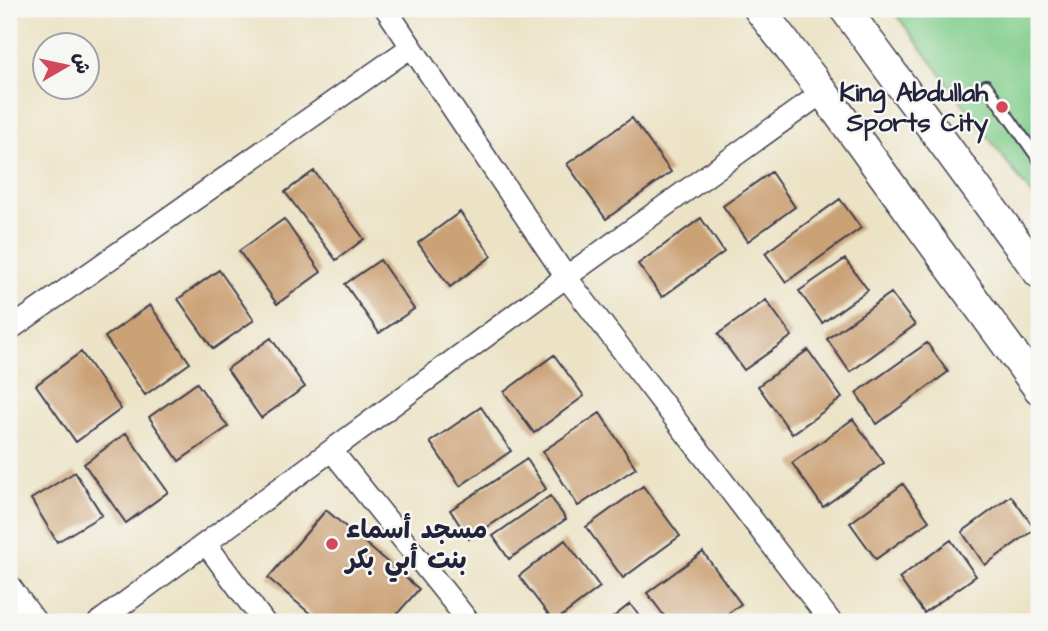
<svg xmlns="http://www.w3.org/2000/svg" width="1048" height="631" font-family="'Architects Daughter','Playpen Sans Arabic',sans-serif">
  <rect width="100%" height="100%" fill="#f6f6f2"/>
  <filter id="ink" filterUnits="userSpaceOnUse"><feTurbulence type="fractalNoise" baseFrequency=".0143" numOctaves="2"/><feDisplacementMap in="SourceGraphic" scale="14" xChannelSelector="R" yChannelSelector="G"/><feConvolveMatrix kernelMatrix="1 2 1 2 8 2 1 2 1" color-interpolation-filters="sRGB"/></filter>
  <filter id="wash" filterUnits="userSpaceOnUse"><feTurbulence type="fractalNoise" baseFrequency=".00686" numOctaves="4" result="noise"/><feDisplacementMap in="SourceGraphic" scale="28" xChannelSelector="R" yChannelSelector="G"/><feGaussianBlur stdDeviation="1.57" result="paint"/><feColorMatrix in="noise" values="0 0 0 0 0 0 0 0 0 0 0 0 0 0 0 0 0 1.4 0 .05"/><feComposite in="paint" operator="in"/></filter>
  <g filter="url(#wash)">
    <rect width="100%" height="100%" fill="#ece3c6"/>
    <path fill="#81cd8b" stroke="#527863" stroke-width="2" d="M892,9H1039V205Z"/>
    <g id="blocks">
      <path fill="#cba176" d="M632,118L671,172L606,219L567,164Z
        M314,171L364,239L336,260L285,192Z
        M771,172L795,207L748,241L723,206Z
        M840,199L861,228L786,282L765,253Z
        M460,212L492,256L450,287L418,243Z
        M701,218L724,252L662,297L638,264Z
        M284,219L321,272L277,304L239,251Z
        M845,259L868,290L822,323L799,291Z
        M380,260L414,309L379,333L345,284Z
        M219,270L254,320L213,349L178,299Z
        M891,293L915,325L850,372L827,339Z
        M766,300L792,336L744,370L718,334Z
        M150,305L190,363L145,395L105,337Z
        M271,338L305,387L261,418L227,369Z
        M927,343L948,372L877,424L856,393Z
        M808,350L842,398L792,434L758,386Z
        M81,352L121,409L76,442L36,385Z
        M554,355L584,396L534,433L504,392Z
        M197,383L228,427L179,461L149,417Z
        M481,407L511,451L460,486L430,442Z
        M600,413L636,468L578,506L543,451Z
        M853,419L884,463L823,507L792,463Z
        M126,433L168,492L126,523L84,464Z
        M527,459L546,489L469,539L450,510Z
        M75,472L102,515L57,542L31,499Z
        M903,484L929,521L876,559L850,523Z
        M643,486L680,536L623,578L586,527Z
        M550,496L566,519L509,559L493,536Z
        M1011,496L1035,529L985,565L962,532Z
        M326,510L419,589L390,622H320L268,578Z
        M565,540L600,587L554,622L519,576Z
        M951,540L976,576L924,613L899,578Z
        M703,552L741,604L716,622H669L647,593Z
        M630,604L644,622H607Z"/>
    </g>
  </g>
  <g filter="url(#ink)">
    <use href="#blocks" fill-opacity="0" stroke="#403f50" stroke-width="2"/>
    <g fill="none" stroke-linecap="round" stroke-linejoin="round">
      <g stroke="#403f50" stroke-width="14">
        <path id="lane" d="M986,85L1039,160"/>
      </g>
      <g stroke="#403f50" stroke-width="24">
        <path id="street" d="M386,9L566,277L831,622
          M9,330L411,47
          M332,451L469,622
          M206,544L264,622
          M9,585L36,622
          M99,622L566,277L823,92"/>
      </g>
      <g stroke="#403f50" stroke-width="33">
        <path id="secondary" d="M759,9L823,92L1039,389
          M845,9L1039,273"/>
      </g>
      <use href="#lane" stroke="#fff" stroke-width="10"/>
      <use href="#street" stroke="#fff" stroke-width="21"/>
      <use href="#secondary" stroke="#fff" stroke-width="30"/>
    </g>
  </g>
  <g fill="#d1495b" stroke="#f6f6f2" stroke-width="2.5">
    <circle cx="1002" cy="107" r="7"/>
    <circle cx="332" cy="544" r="7"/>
  </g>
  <g text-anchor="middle" stroke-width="5" stroke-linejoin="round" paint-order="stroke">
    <g font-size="26" font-weight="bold" fill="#22223b" stroke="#f6f6f2" text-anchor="end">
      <text x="988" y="101">King Abdullah<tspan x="988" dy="30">Sports City</tspan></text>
      <text x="346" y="538" text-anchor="start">مسجد أسماء<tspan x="346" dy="30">بنت أبي بكر</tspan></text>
    </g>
  </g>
  <rect width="1048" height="631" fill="none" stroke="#f6f6f2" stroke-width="35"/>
  <g transform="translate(66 66) rotate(81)"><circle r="33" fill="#f6f6f2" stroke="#a1a1a9" stroke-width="2"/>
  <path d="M0-5L12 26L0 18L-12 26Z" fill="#d1495b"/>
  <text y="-10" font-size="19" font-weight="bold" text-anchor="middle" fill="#22223b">ش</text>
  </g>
</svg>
